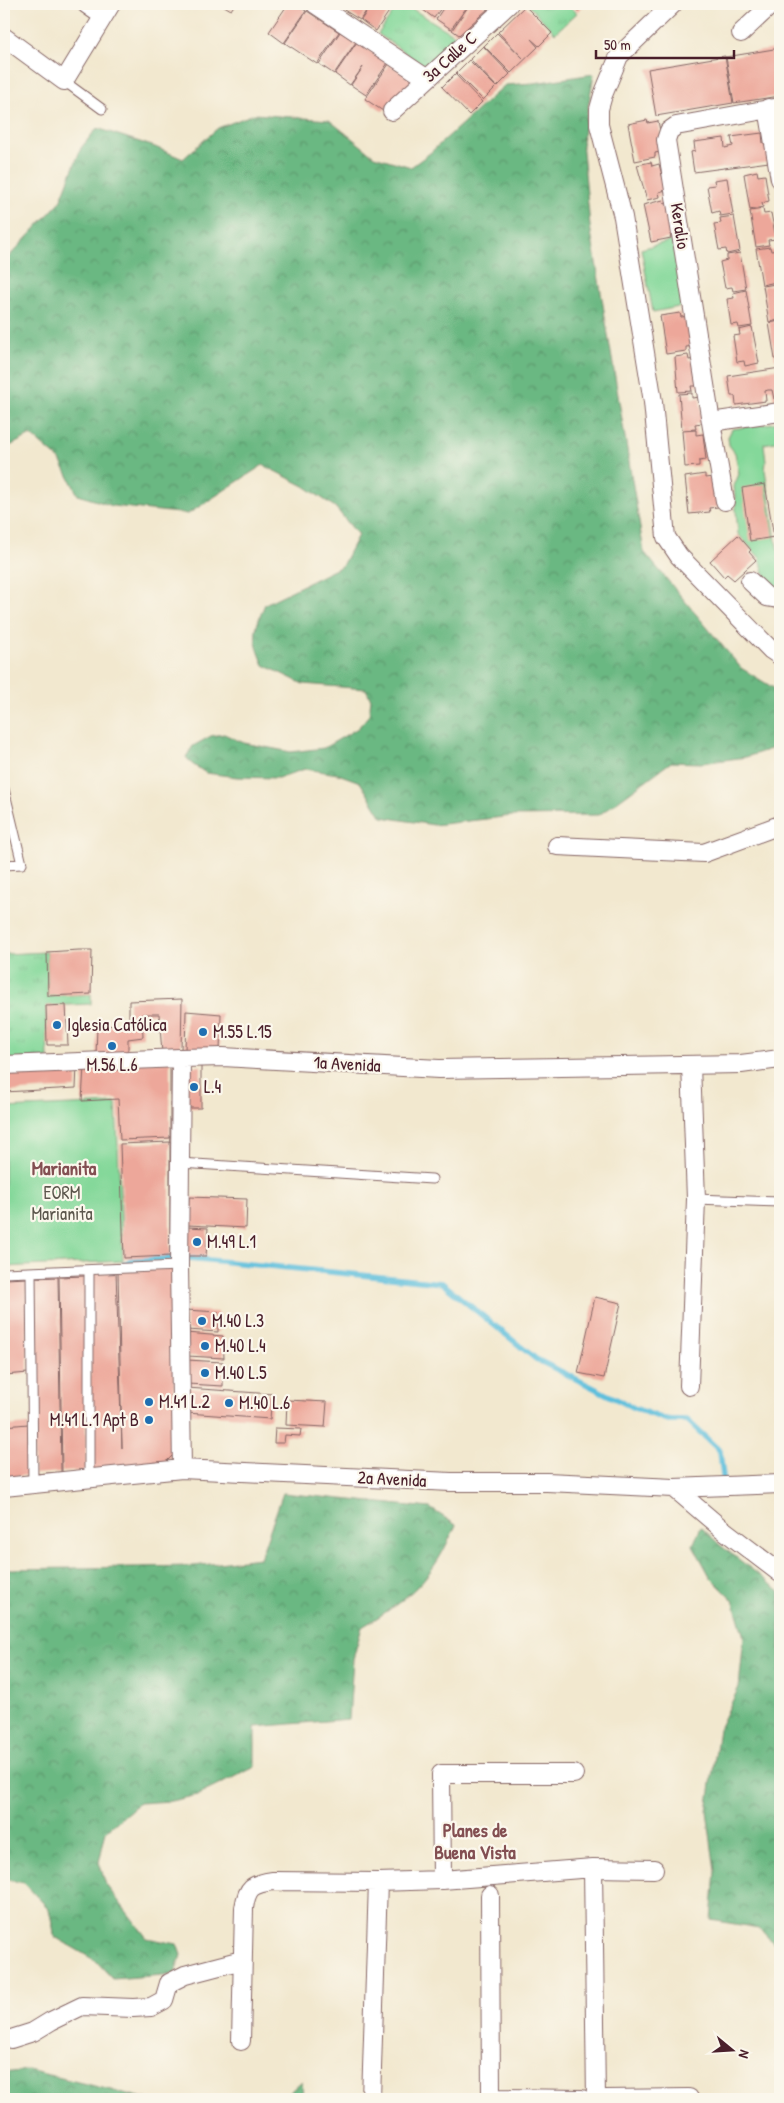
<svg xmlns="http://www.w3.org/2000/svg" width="784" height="2103" font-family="'Patrick Hand',sans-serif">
  <defs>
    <pattern id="grass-tufts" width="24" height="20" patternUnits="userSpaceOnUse" patternTransform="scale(1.25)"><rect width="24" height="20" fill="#84d89a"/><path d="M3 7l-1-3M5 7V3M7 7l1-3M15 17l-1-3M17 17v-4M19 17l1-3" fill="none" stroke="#74b985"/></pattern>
    <pattern id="forest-crowns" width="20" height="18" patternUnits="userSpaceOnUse" patternTransform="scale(1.25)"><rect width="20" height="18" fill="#6bb882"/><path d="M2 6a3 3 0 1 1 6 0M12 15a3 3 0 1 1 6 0" fill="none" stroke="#5a956b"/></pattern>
  </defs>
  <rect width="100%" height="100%" fill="#fbf7ec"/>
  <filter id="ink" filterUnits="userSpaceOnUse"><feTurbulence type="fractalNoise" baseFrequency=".02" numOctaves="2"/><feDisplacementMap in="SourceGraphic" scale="10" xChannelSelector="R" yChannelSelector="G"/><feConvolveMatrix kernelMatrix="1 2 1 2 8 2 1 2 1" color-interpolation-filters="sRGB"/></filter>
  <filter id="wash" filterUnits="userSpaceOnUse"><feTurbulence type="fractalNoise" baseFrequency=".0096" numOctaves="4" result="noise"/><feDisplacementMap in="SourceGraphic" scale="20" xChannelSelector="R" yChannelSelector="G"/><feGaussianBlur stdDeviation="1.12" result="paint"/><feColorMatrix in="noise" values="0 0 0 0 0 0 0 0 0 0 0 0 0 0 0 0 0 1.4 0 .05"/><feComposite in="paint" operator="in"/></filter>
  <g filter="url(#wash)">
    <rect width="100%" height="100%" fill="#f2e8cf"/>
    <path fill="url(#grass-tufts)" stroke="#677c62" d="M399,4H404L458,37L426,67L378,34Z
      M527,4H568L577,13L555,33Z
      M47,952L48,996L91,994V1004L46,1006L48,1058L4,1060V954Z"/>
    <path fill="url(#forest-crowns)" stroke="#5a6c56" d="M594,74L582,141L590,226L644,552L741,668L780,692V746L746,757L702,763L671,762L599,815L512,816L434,825L382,817L360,782L338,774L305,769L278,778L237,777L206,773L192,764L186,757L193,746L211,736L224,734L244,743L291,752L324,748L358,728L369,715L371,699L366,689L303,684L264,665C252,637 253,633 265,604L342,566L358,535L335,507L304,486L263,465L188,514L113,506L78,495L60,460L31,435L4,449V262L60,202L81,148L97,128L155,147L183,159L218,128L254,114L329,120L374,156L411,167L430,153L505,85L534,83Z
      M283,1493L430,1508L456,1525C450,1537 445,1549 438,1560C420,1590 391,1610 362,1627L353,1659L349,1719L255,1727V1767L198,1795L171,1801L139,1803L106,1831L99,1862L106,1885L147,1938L177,1944L181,1955L175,1974L113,1979L96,1961L55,1937L49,1909L24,1883L4,1879V1567L10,1569L194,1566L260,1558Z
      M701,1527L720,1545L780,1591V1950L759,1928L711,1920L715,1871L707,1811L719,1729L739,1687L744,1637L733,1600L711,1578L693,1545Z
      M28,2070L148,2099H4V2073Z
      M302,2081L303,2099H282Z"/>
    <path fill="#84d89a" stroke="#677c62" d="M681,238L694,304L653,312L641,249Z
      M780,422V441L764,444L766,462L765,470L777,547L780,555V590L774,586L764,573L760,558L738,534L734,486L739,474L735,453L729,445L728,437L732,429Z
      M116,1103L123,1261L4,1267V1108Z"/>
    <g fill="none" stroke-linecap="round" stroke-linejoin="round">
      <path stroke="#5ebfdc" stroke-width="5.5" d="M125,1264L131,1260L188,1258L442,1283L536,1359L634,1408L667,1420H687L720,1451L724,1485"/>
    </g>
    <g id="blocks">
      <path fill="#eda79a" d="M221,4H235L231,10Z
        M288,4H296L306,11L284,43L269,32Z
        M336,4H346L343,9Z
        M348,4H371L360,20L344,10Z
        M372,4H394L376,31L361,20Z
        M421,4H444L434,18L419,7Z
        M446,4H469L451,29L436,19Z
        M470,4H482L489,8L459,35L452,30Z
        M571,4H585L578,11Z
        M525,6L552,33L539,46L531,39L538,47L511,73L484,46L497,33L523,58L498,32Z
        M307,11L339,32L317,64L285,43Z
        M340,32L356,42L334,74L319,64Z
        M357,42L388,63L366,95L351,85L363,67L350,85L335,74Z
        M483,46L510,74L497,87L470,59Z
        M780,48V96L734,103L726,57Z
        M725,56L733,103L656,116L648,69Z
        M469,60L496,87L483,100L456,73Z
        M389,64L414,81L383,111L365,99Z
        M455,74L482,102L469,115L442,87Z
        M647,120L648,123L658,121L664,151L655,153V157L635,161L628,124Z
        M762,133L763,143H766L769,162L694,172L691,152L695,151L694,142L724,138L725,148L733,146L731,137Z
        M651,162L652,166L659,164L666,190L659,192L660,197L647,200L637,165Z
        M757,171L758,176L765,175L769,201L762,203L763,207L750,210L744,174Z
        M727,178L733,214L720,216L719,211L712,213L707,186L715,185L714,180Z
        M663,200L664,204L674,202L680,232L670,234L671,238L651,242L643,205Z
        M763,209L764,214L771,213L776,239L768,240L769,245L756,247L750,211Z
        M734,216L740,251L727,254L726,249L719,250L714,224L721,223L720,218Z
        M770,247L771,251L778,250L780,277L775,278L776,282L762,285L756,249Z
        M740,253L746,289L733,291L732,287L725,288L720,262L727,260V255Z
        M776,284L777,289L780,288V320L769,322L763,286Z
        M746,290L752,326L739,328L738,324L731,325L727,299L734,298L733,293Z
        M680,313L681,317L691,316L695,346L686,347V351L666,354L660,316Z
        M780,321V358L775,359L769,323Z
        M752,327L759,363L745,366L744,361L737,362L733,336L740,335L739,330Z
        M688,355L689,360L696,359L698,386H691L692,391L678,392L675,357Z
        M780,368V399H774L772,390H768L765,391L766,401L736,405L735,396H731L728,376Z
        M692,393V398L700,397L702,423L695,424L696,429L682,430L679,394Z
        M696,430V435L703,434L706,460L699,461V466L685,467L682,431Z
        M705,474V478L715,477L718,507L709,508L710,512L689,514L685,477Z
        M765,484L774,537L750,541L742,488Z
        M738,535L751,550L749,552L756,560L734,580L727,574L724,577L710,561Z
        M79,950H92L91,994L48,996L47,952Z
        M182,999L181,1052L162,1053L159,1014H142L143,1037L128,1039V1054L96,1056L97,1026L129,1025V1001Z
        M66,1005L68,1045H47L46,1006Z
        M186,1011L221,1014L220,1052H185Z
        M170,1061V1138L120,1140L118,1099L82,1101L84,1065Z
        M77,1066L76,1088L4,1092V1069Z
        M187,1066H201V1108H187Z
        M170,1142V1256L124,1258L120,1144Z
        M189,1197L247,1199L246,1228L188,1225Z
        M187,1227L208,1228L206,1256H187Z
        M173,1268L175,1453L164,1464L90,1471L91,1273L116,1272L122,1448L118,1272Z
        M85,1276L86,1471L62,1472L59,1277Z
        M58,1277L61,1472L34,1474L33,1278Z
        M27,1278L28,1373L5,1375V1279Z
        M595,1297L621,1303L604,1378L578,1373Z
        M186,1310L218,1312V1332L187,1330Z
        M186,1333L223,1336L224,1358L187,1356Z
        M187,1360L223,1362V1386L187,1384Z
        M187,1388L272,1394L270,1419L187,1413Z
        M287,1400L327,1402L325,1427L286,1425Z
        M28,1424L29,1475L5,1478V1426Z
        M275,1428L301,1429L300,1436L285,1435L284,1443H274Z"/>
    </g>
  </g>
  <g filter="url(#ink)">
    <use href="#blocks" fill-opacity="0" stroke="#856564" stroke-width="1"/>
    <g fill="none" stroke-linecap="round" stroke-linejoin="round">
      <g stroke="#856564" stroke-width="11">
        <path id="service" d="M64,81L102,109
          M4,789L22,864L4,865
          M180,1163L432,1179
          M696,1199L780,1202
          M31,1272L33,1484
          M4,1273L179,1266
          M89,1479V1270"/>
      </g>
      <g stroke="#856564" stroke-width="20">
        <path id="minor" d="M86,4L103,16
          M315,4L426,78
          M673,4L619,56L603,95L599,109V125L623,217L653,402L666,537L679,556L771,650L780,656
          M741,33L772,4
          M4,37L64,81L111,4
          M768,108L780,179
          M392,111L509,4
          M711,422L780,412
          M725,501L711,422L666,140L669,131L676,126L780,107
          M750,581L767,597L780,599
          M557,846L704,853L780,825
          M181,1058L179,1266L182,1469
          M4,1065L181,1058L223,1057L439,1069L741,1064L780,1059
          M689,1386L696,1199L691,1065
          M4,1487L182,1469L451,1482H547L674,1488L780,1484
          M674,1488L721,1528L780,1573
          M593,1868L596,2099
          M442,1880L441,1774H574
          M490,1895L491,2098L582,2099
          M11,2039L33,2032L51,2021L82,2006L133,2008L151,2007L164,2000L169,1983L185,1975L242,1960
          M241,2041L244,1908C247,1887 252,1884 273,1881L378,1882L442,1880L593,1868L654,1869
          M371,2099L378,1882
          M606,2099L689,2098"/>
      </g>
      <use href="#service" stroke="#fff" stroke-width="9"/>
      <use href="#minor" stroke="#fff" stroke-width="18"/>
    </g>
  </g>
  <g fill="#1f6fb2" stroke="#fbf7ec" stroke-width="2">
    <circle cx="57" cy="1025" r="5"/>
    <circle cx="203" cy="1032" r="5"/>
    <circle cx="112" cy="1046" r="5"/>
    <circle cx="194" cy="1087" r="5"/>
    <circle cx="197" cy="1242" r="5"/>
    <circle cx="202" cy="1321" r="5"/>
    <circle cx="205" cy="1346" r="5"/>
    <circle cx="205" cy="1373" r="5"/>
    <circle cx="149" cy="1402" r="5"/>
    <circle cx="229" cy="1403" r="5"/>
    <circle cx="149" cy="1420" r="5"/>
  </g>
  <g text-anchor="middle" stroke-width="4.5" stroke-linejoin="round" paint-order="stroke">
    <g font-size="18" fill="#4a1f2b" stroke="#fbf7ec">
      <text transform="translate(450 57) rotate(-42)" y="6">3a Calle C</text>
      <text transform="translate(680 226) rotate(81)" y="6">Keralio</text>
      <text transform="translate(347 1064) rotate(3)" y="6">1a Avenida</text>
      <text transform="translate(392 1479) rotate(3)" y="6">2a Avenida</text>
    </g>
    <g font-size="18" fill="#4a1f2b" stroke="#fbf7ec" text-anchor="start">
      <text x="67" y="1031">Iglesia Católica</text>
      <text x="213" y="1038">M.55 L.15</text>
      <text x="112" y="1071" text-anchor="middle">M.56 L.6</text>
      <text x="204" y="1093">L.4</text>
      <text x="207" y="1248">M.49 L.1</text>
      <text x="212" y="1327">M.40 L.3</text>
      <text x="215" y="1352">M.40 L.4</text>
      <text x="215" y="1379">M.40 L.5</text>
      <text x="159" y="1408">M.41 L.2</text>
      <text x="239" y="1409">M.40 L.6</text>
      <text x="139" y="1426" text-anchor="end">M.41 L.1 Apt B</text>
    </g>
    <g font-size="18" fill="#5b564c" stroke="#fbf7ec">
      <text x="62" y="1199">EORM<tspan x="62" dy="21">Marianita</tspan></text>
    </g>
    <g font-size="19" font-weight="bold" fill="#834f52" stroke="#fbf7ec">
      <text x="64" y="1175">Marianita</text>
      <text x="475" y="1837">Planes de<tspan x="475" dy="22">Buena Vista</tspan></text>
    </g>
  </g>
  <rect width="784" height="2103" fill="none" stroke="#fbf7ec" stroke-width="20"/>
  <g transform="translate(732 2050) rotate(108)" stroke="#fbf7ec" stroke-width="4" paint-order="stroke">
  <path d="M0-4L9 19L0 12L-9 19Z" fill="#4a1f2b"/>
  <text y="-8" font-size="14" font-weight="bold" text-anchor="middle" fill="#4a1f2b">N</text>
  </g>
  <path d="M596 50v8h138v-8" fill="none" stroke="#4a1f2b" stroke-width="2.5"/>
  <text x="604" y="50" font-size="15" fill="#4a1f2b" stroke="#fbf7ec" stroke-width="4" paint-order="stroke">50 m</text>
</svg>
